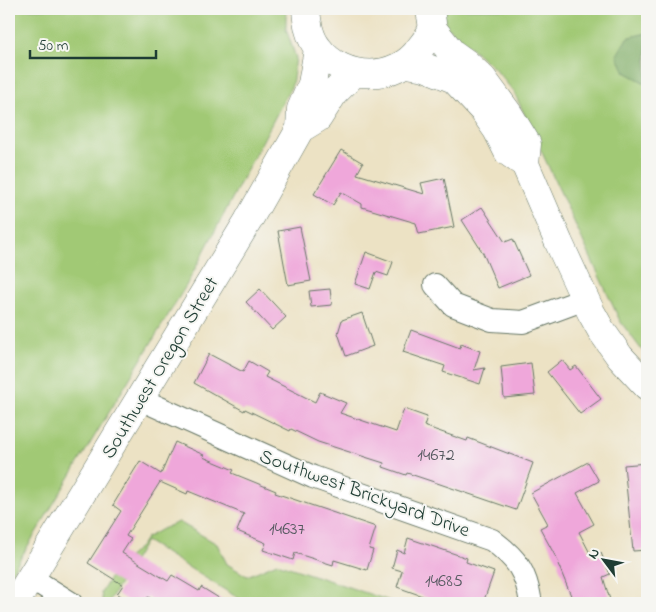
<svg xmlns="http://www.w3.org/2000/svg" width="656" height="612" font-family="'Indie Flower',sans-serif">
  <rect width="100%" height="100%" fill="#f6f6f2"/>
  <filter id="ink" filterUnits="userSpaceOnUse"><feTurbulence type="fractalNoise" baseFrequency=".02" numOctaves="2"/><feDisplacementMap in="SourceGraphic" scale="10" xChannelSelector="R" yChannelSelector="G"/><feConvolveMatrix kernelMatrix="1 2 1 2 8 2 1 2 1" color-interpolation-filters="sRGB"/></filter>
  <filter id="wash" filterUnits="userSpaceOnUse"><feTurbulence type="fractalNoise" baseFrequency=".0096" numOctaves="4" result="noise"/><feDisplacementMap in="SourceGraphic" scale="20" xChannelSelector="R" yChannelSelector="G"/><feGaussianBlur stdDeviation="1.12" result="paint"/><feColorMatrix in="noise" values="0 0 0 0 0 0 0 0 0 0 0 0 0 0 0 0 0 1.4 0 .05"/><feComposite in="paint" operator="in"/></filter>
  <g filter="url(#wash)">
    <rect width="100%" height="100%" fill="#ece2c4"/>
    <path fill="#a1c974" stroke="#608354" d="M9,9H286V29L296,58L292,85L187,284L9,577Z
      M444,9H647V33L627,38L625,72L647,84V357L620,321L514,92L495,69L445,25Z
      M179,522L217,544L227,564L247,576L277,563L396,603H246L146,541L108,603H103L101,593L116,568L141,546L146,538L162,529Z"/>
    <path fill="#80ad66" stroke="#50754d" d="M647,33V84L625,72L617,55L627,38Z"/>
    <g id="blocks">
      <path fill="#efa7da" d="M341,150L363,163L357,174L424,194L421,183L444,178L454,227L419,234L416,223L362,207V204L341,192L333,205L314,194Z
        M482,207L505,242L513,239L529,275L498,288L483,253L462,220Z
        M300,227L311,281L288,285L278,231Z
        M366,252L393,262L388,276L376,272L370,289L355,284Z
        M260,289L286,317L272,330L246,302Z
        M330,289L332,305L311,307L309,291Z
        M362,313L373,346L346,356L338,333L342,320Z
        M411,330L460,348L461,344L480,351L474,370L485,368L480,384L443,372L445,366L403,352Z
        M209,354L243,372L249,361L268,372L265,377L315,402L320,392L346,403L340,413L396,432L404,409L427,417L424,426L467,441L468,438L533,463L516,510L434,482L407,473L406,475L383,467L384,463L318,442L291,429L290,431L245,409L244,411L194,383Z
        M562,360L570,370L576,366L601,399L580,414L547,372Z
        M531,363L535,395L504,398L501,367Z
        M175,442L204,455L203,457L234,470L232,473L276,491L275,493L376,527L369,549L373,550L367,570L334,560L333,565L295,553L293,560L263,550L266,543L237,531L244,514L188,491L187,494L160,482L126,536L131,539L122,553L168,581L172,575L199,591L201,587L227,603H159L148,597L144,603H131L117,594L123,585L88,563L121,511L113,505L140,461L161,474Z
        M588,462L599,481L577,493L594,524L579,532L592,557L601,553L610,574L603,577L611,603H574L558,564L559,563L540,528L548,524L531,493Z
        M647,463V550L633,551L624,465Z
        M408,538L467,558L466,562L494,572L483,603H442L397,587L402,571L392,568L397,550L404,553Z"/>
    </g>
  </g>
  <g filter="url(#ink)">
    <use href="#blocks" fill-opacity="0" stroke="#677766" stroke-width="1"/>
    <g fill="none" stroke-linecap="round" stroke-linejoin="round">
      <g stroke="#677766" stroke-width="24">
        <path id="minor" d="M435,285L453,305L492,320L523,322L585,299
          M140,399L313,477L492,540C517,559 526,571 531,603
          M31,578L71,603"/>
      </g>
      <g stroke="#677766" stroke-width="29">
        <path id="major" d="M306,9C307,23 309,37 318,48C343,82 397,82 420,48C424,43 431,34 432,28C433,22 430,14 430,9
          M432,28L452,53L466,63L483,79L508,113L527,144L525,164L559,243L591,312L601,330L620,357L647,386
          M407,64L425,67L454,79L483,110L497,130L508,152L525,164
          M300,129L318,118L334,93L355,72
          M15,603L248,221L300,129L301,109L312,84L318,49"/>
      </g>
      <use href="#minor" stroke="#fff" stroke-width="22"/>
      <use href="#major" stroke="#fff" stroke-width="28"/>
    </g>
  </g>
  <g text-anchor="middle" stroke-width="4" stroke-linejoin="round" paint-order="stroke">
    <g font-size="18" fill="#53585e">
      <text x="436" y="460">14672</text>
      <text x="287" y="534">14637</text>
      <text x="444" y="586">14685</text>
    </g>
    <g font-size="20" fill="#1f3d34" stroke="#f6f6f2">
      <text transform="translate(159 367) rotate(-59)" y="7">Southwest Oregon Street</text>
      <text transform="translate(365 492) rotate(20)" y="7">Southwest Brickyard Drive</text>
    </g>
  </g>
  <rect width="656" height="612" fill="none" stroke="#f6f6f2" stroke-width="30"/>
  <g transform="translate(604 560) rotate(302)" stroke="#f6f6f2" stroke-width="4" paint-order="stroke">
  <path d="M0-4L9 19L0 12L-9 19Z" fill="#1f3d34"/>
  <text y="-8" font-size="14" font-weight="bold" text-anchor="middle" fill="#1f3d34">N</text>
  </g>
  <path d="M30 50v8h126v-8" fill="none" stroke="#1f3d34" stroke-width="2.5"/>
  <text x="38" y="50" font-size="15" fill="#1f3d34" stroke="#f6f6f2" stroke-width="4" paint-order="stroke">50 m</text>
</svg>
